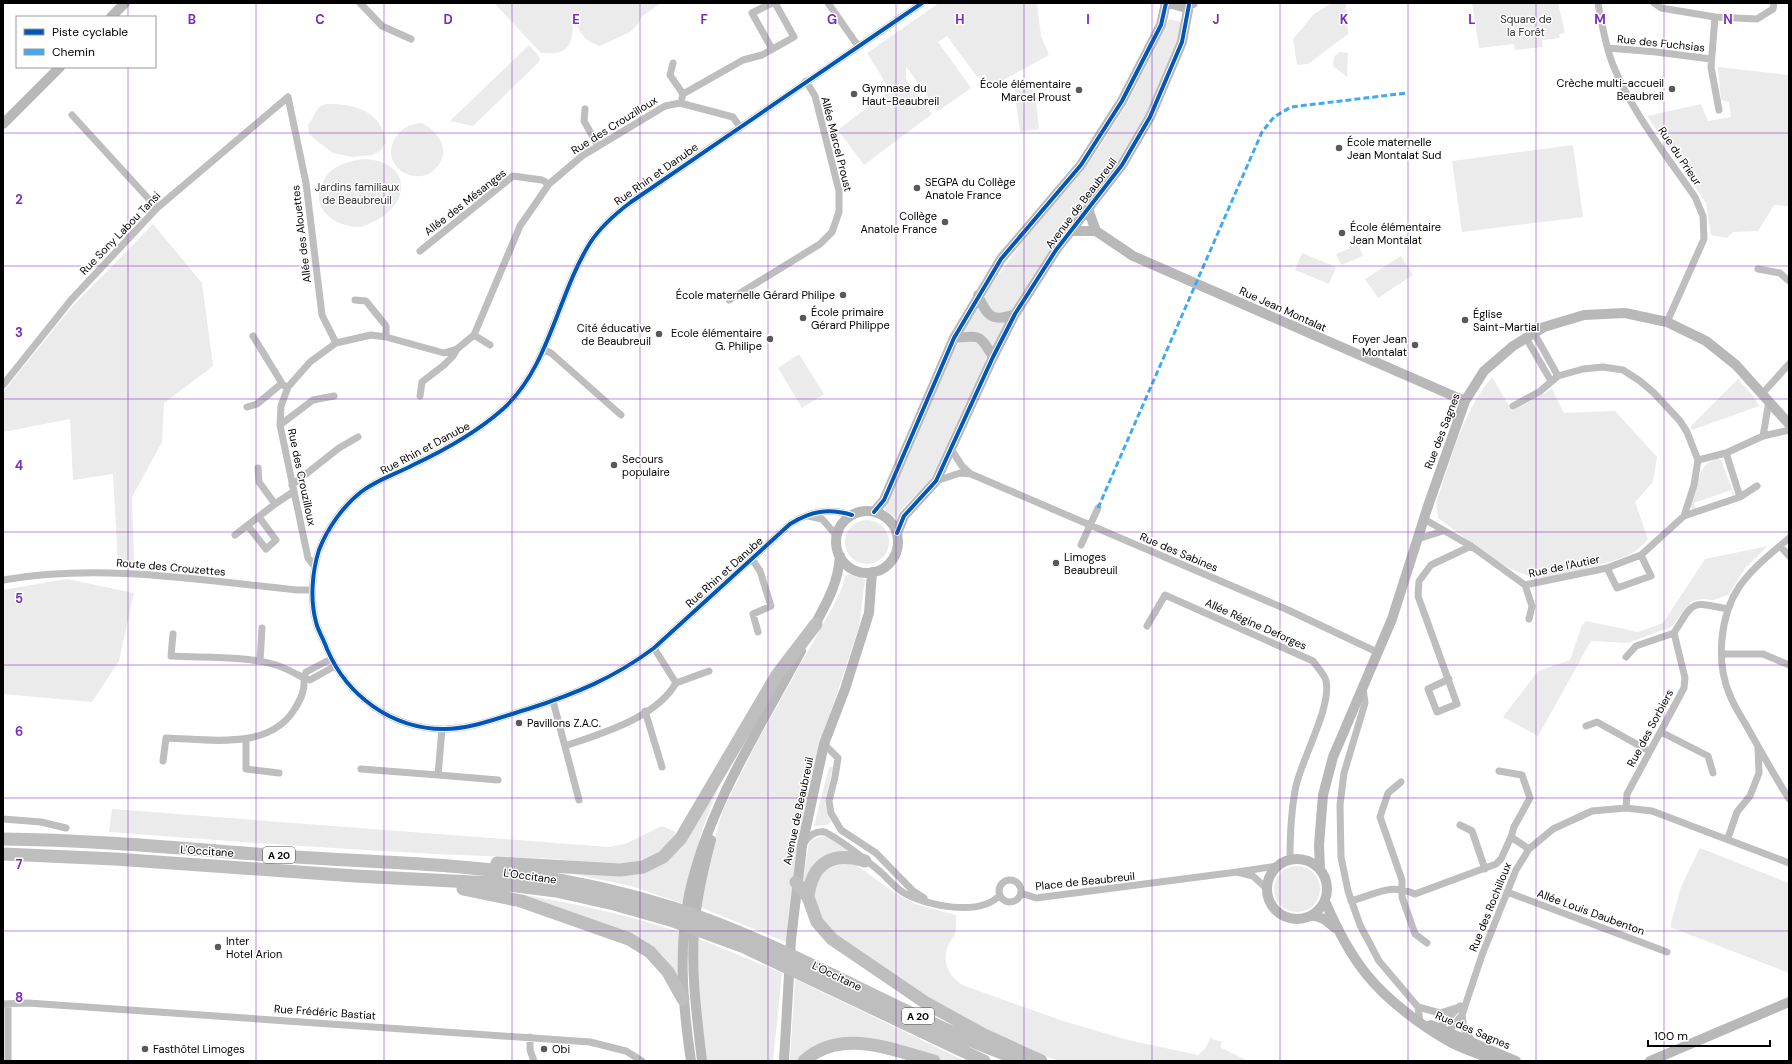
<svg xmlns="http://www.w3.org/2000/svg" width="1792" height="1064" font-family="'DM Sans',sans-serif">
  <rect width="100%" height="100%" fill="#fff"/>
  <path fill="#ebebeb" d="M494,3H661L641,17L639,23L630,32L600,46C582,40 582,34 573,18C573,30 574,46 560,52C555,54 546,53 541,53Z
    M939,3H1037L1041,36L1049,55L989,88L985,74L978,78L947,36L938,42L971,88L938,111L906,66V79L932,114L864,165L838,130L890,90L867,53Z
    M1332,3H1346L1348,34L1308,64L1297,65L1293,39L1314,14Z
    M1472,3H1558L1565,33L1559,34L1560,38L1542,40L1543,47L1515,50L1514,44L1479,48Z
    M1169,19L1182,22L1178,39L1146,114L1124,155L1058,240L1010,312L1003,314L992,313L985,298L988,290L1026,237L1087,166L1127,104Z
    M529,45L540,58L538,63L473,126L450,121Z
    M1340,52L1348,53L1347,77L1333,66L1334,57Z
    M1718,67L1789,75V206L1774,205L1758,231L1733,232L1727,238L1711,235L1706,203L1647,116L1701,104L1708,121L1731,117L1729,102L1721,100Z
    M1034,85L1039,129L1020,132L1014,88Z
    M326,104C354,104 381,110 386,142L380,151L372,155L352,157L333,153L317,141L309,134L308,125L319,107Z
    M422,123C439,132 452,151 436,168C416,190 377,164 396,137C403,127 410,124 422,123Z
    M1573,145L1583,217L1462,232L1452,161Z
    M363,159C408,160 414,199 377,220C370,223 365,227 357,227C333,226 309,207 323,182C325,177 328,173 332,170C341,163 352,161 363,159Z
    M153,224L202,283L213,366L164,403L162,442L132,497L134,562L118,564L113,474L73,480L70,419L3,432V392L71,308Z
    M1358,245L1363,256L1341,265L1336,254Z
    M1302,253L1336,267L1329,284L1295,270Z
    M1401,256L1413,275L1378,298L1365,279Z
    M979,304L1008,321L992,348L961,333Z
    M965,341L979,343L986,354L985,363L929,483L903,507L896,518L885,510L954,350L958,344Z
    M799,354L824,394L802,408L778,368Z
    M1492,377L1512,411L1552,389L1564,413L1615,411L1657,457L1653,482L1635,502L1648,539C1635,556 1614,561 1594,566C1579,570 1562,577 1547,578C1509,579 1468,539 1438,518L1436,503C1451,460 1462,413 1492,377Z
    M1738,379L1754,397L1759,406L1692,430L1691,426Z
    M1717,459L1721,460L1734,494L1733,496L1731,490L1694,503L1696,509L1693,510L1690,507C1691,502 1694,497 1695,492C1700,476 1699,465 1717,459Z
    M845 542a22 22 0 1 1 44 0a22 22 0 1 1-44 0Z
    M1768,546L1746,567L1728,595L1713,600L1702,599L1692,601L1671,627L1628,643L1591,641L1538,736L1503,717L1538,671L1570,660L1582,625L1586,621L1638,632L1663,623L1705,559Z
    M849,574L865,579L859,627L826,726L811,777L797,848L786,942L700,907L715,837L723,810L758,740L835,603L842,588L845,576Z
    M67,579L134,593L119,661L92,702L3,694V590Z
    M829,767H833L825,803L831,822L827,825L814,826Z
    M721,780L702,830L684,904L631,886L554,870L662,863Z
    M112,809L608,847L625,844L662,826L676,832C666,846 659,854 642,860C619,868 566,859 539,858C396,854 252,843 109,832Z
    M822,836L827,837L850,850L831,854L806,885L802,883L809,844L812,840Z
    M1700,848L1789,883V973L1670,927L1681,887Z
    M835,862L856,865L895,893L915,904L956,915C956,921 957,929 955,934C954,937 951,939 950,942C940,959 948,978 965,986L1063,1021L1128,1040L1198,1055L1205,1049L1210,1038L1222,1042L1220,1047L1248,1061H1059L1028,1050L993,1035L921,994L833,935C815,914 814,905 815,879Z
    M1274 889a23 23 0 1 1 46 0a23 23 0 1 1-46 0Z
    M514,893C571,903 627,914 682,933L681,987L663,956L644,942Z
    M697,938L782,973L773,1061H706L701,1025Z
    M795,979L965,1061H942L864,1041L799,1061H790Z"/>
  <g fill="none" stroke-linecap="round" stroke-linejoin="round">
    <path stroke="#bebebe" stroke-width="7" d="M360,3L382,26L411,39
      M772,3L752,13L772,49
      M828,3L858,46
      M1598,3C1602,24 1605,45 1613,65C1632,112 1666,155 1695,197L1703,216L1704,239L1667,322
      M1654,3L1661,8L1715,17L1757,19L1773,9L1774,3
      M1715,17L1711,67L1719,110
      M1608,48L1656,52L1711,59
      M673,63L670,75L683,94L682,98
      M683,94L743,60L762,55L794,37L775,3
      M585,109L584,121L598,146
      M72,115L157,208
      M420,251L513,176L542,180L549,184
      M1758,269L1780,273L1789,281
      M355,300L366,301L386,326V337
      M729,300L820,244L832,232L839,212V191L815,96L806,81
      M1534,333L1558,376
      M474,335L490,345
      M253,336L283,385L288,387
      M1526,338L1551,381
      M543,349L551,353L621,415
      M3,385L71,300L157,208L288,97L306,183L322,315L336,343
      M1762,394L1789,364
      M420,396L422,382L444,365L453,356L457,349L474,335L520,226L549,184L582,156L665,106L680,103L733,117L740,127
      M247,407L257,404L281,384L283,385
      M280,425L313,400L334,396
      M1763,436L1769,401
      M951,449L962,466L971,474
      M1726,453L1740,497
      M1698,460L1726,453L1763,436L1789,430
      M936,481L960,473L971,474L1288,610L1377,652
      M292,485L339,448L358,437
      M275,504L293,492
      M852,515C828,508 811,511 790,524L654,648C614,678 575,694 528,709C501,717 472,729 444,729C392,729 347,696 327,649C324,640 318,631 316,622C310,600 312,572 319,550C327,529 343,506 361,492C376,480 396,474 413,465C445,450 476,433 503,409C550,366 557,296 590,243C601,226 615,214 631,202L922,3
      M808,516L822,519L837,536
      M1684,516L1740,497L1757,486
      M1424,519L1471,546L1525,585L1607,568L1641,555L1684,516L1694,485L1698,460L1687,432L1680,421L1654,393L1640,381L1623,370L1603,367L1583,369L1558,376L1539,392L1513,406
      M248,526L266,549L276,540L259,517
      M235,535L275,504L259,482L258,468
      M1789,538C1772,553 1752,568 1739,587C1720,616 1716,661 1729,693C1733,704 1740,715 1746,725C1760,750 1774,775 1789,799
      M1418,539L1443,531
      M1081,545L1098,508
      M1780,546L1789,556
      M752,559L760,571L771,606L753,614L758,632
      M315,567L308,558L280,425L281,406L288,387L310,362L336,343L371,335L386,337L444,353L457,349
      M1607,568L1617,588L1651,576L1641,555
      M3,580C100,563 200,580 297,590H312
      M1525,585L1532,606L1529,619
      M1147,626L1165,595L1313,661C1317,667 1325,675 1326,681C1332,705 1302,759 1296,786C1291,810 1290,835 1290,859
      M1722,654H1763L1789,665
      M1626,657L1636,646L1674,633C1694,601 1690,601 1728,609
      M331,659L306,672L304,678L310,680L335,666
      M260,661L262,628
      M1449,679L1428,689L1437,712L1457,704L1418,596L1419,581L1431,565L1471,546
      M676,683L709,671
      M1363,688L1365,703L1344,773L1340,805L1341,857L1348,891L1360,925L1379,961L1418,1007L1420,1022
      M553,701L579,800
      M645,711L662,767
      M1586,726L1597,722L1649,751
      M1661,732L1708,756L1713,773
      M246,740V769L279,773
      M824,744L838,758L835,777L829,801L831,813L841,830L876,853L913,891L924,898
      M565,746C602,733 656,718 676,683L654,648
      M163,761L166,738C208,739 268,751 294,710C301,699 305,691 304,678C296,674 286,668 276,665C248,656 202,658 171,656L173,634
      M361,769L438,775L442,729
      M1499,771L1522,775L1530,798L1514,827L1511,837
      M438,775L498,780
      M1401,782L1388,793L1380,817L1402,880V897L1415,934L1427,943
      M1626,808L1627,794L1684,688L1685,678L1674,633
      M3,819L41,822L66,828
      M1460,825L1472,831L1485,869
      M1728,838L1737,812L1750,796L1759,773L1758,748
      M803,844C809,837 814,830 825,832C844,842 860,855 877,869C886,876 894,887 904,893C927,906 980,917 1000,895
      M999 891a11 11 0 1 1 22 0a11 11 0 1 1-22 0Z
      M1266,888L1253,876L1237,872L1277,866
      M1507,892L1667,952
      M1021,893L1036,898L1237,872
      M1351,901C1377,894 1389,883 1415,894L1496,864L1501,859L1511,837L1529,849
      M3,1004L28,1003L590,1042L626,1051L642,1061
      M8,1004V1061
      M1418,1007L1440,1013L1456,1008
      M1439,1031V1028L1460,1006
      M1445,1034L1448,1032L1462,1015
      M530,1037V1050L534,1061
      M1472,1041L1464,1029L1462,1015L1482,955L1516,870L1529,849L1553,829L1592,811L1626,808L1652,811L1789,863"/>
    <path stroke="#b8b8b8" stroke-width="10" d="M1169,3L1183,7L1193,3
      M111,17L125,3
      M3,124L60,67
      M1088,209L1096,231
      M1071,231H1096L1133,256L1465,401
      M978,295C987,316 992,323 1015,314
      M954,338C980,336 979,333 993,357
      M836 542a31 31 0 1 1 62 0a31 31 0 1 1-62 0Z
      M874,512L884,500L954,338L1001,259L1081,165L1122,101L1161,25L1166,3
      M897,533L904,516L936,481L993,357L1015,314L1056,250L1122,165L1150,117L1182,42L1189,5
      M812,630C826,604 838,585 840,556
      M1267 889a30 30 0 1 1 60 0a30 30 0 1 1-60 0Z
      M1320,869L1319,845L1323,795L1333,757L1392,619L1428,506L1465,401L1484,371L1513,346L1544,327L1584,315L1625,313L1667,322L1706,341L1736,365L1789,424
      M1325,901C1336,927 1349,953 1367,975C1388,1001 1423,1027 1452,1043C1466,1050 1482,1055 1497,1061
      M1313,915L1324,919L1335,928
      M1431,1025L1516,1061
      M691,1061C683,1007 678,949 689,895C708,807 759,729 801,651
      M702,1061C697,1018 691,974 694,930C696,899 703,870 711,840
      M784,1061L791,940L802,846L824,744L845,689L869,613L872,572
      M1650,1061L1789,1002"/>
    <path stroke="#bebebe" stroke-width="13" d="M3,839C100,840 198,850 295,857C372,862 451,863 528,875C577,882 625,893 673,908C795,947 903,1018 1023,1061
      M3,854L115,859L355,876L492,883L556,891L614,904L670,920L744,947L984,1061
      M497,863L620,870L643,867L663,857L681,838L777,675L816,624
      M796,882L808,897L817,922L832,939L926,1003L984,1035L1041,1061
      M463,889L521,901L629,939L650,952L668,972L683,999
      M808,897C812,863 832,851 865,861
      M804,1061C841,1027 892,1050 934,1061"/>
    <path stroke="#3fa9f5" stroke-width="3" stroke-dasharray="6 3" stroke-linecap="butt" d="M1098,508L1262,132L1274,117L1291,107L1407,93"/>
    <g stroke="#fff" stroke-width="6">
      <path id="cycleway" d="M874,512L884,500L954,338L1001,259L1081,165L1122,101L1161,25L1166,3
        M852,515C828,508 811,511 790,524L654,648C614,678 575,694 528,709C501,717 472,729 444,729C392,729 347,696 327,649C324,640 318,631 316,622C310,600 312,572 319,550C327,529 343,506 361,492C376,480 396,474 413,465C445,450 476,433 503,409C550,366 557,296 590,243C601,226 615,214 631,202L922,3
        M897,533L904,516L936,481L993,357L1015,314L1056,250L1122,165L1150,117L1182,42L1189,5"/>
    </g>
    <use href="#cycleway" stroke="#0057b8" stroke-width="4"/>
  </g>
  <path fill="none" stroke="#7b2cbf" stroke-width="1" stroke-opacity="0.55" d="M128,3V17M256,3V1061M384,3V1061M512,3V1061M640,3V1061M768,3V1061M896,3V1061M1024,3V1061M1152,3V1061M1280,3V1061M1408,3V1061M1536,3V1061M1664,3V1061M128,67V1061M3,133H1789M3,266H1789M3,399H1789M3,532H1789M3,665H1789M3,798H1789M3,931H1789"/>
  <g fill="#595959" stroke="#fff" stroke-width="1.5">
    <circle cx="1672" cy="89" r="4"/>
    <circle cx="1079" cy="90" r="4"/>
    <circle cx="854" cy="94" r="4"/>
    <circle cx="1339" cy="148" r="4"/>
    <circle cx="917" cy="188" r="4"/>
    <circle cx="945" cy="222" r="4"/>
    <circle cx="1342" cy="233" r="4"/>
    <circle cx="843" cy="295" r="4"/>
    <circle cx="803" cy="318" r="4"/>
    <circle cx="1465" cy="320" r="4"/>
    <circle cx="659" cy="334" r="4"/>
    <circle cx="770" cy="339" r="4"/>
    <circle cx="1415" cy="345" r="4"/>
    <circle cx="614" cy="465" r="4"/>
    <circle cx="1056" cy="563" r="4"/>
    <circle cx="519" cy="723" r="4"/>
    <circle cx="218" cy="947" r="4"/>
    <circle cx="145" cy="1049" r="4"/>
    <circle cx="544" cy="1049" r="4"/>
  </g>
  <g text-anchor="middle" stroke-width="3" stroke-linejoin="round" paint-order="stroke">
    <g fill="#fff" stroke="#4c4c4c" stroke-width="1">
      <rect x="263" y="847" width="32" height="16" rx="3"/>
      <rect x="902" y="1008" width="32" height="16" rx="3"/>
    </g>
    <g font-size="10" font-weight="bold" fill="#000">
      <text x="279" y="859">A 20</text>
      <text x="918" y="1020">A 20</text>
    </g>
    <g font-size="11" fill="#323232" stroke="#fff">
      <text x="1526" y="23">Square de<tspan x="1526" dy="13">la Forêt</tspan></text>
      <text x="357" y="191">Jardins familiaux<tspan x="357" dy="13">de Beaubreuil</tspan></text>
    </g>
    <g font-size="11" fill="#000" stroke="#fff">
      <text transform="translate(1661 43) rotate(6)" y="4">Rue des Fuchsias</text>
      <text transform="translate(614 125) rotate(-32)" y="4">Rue des Crouzilloux</text>
      <text transform="translate(837 144) rotate(76)" y="4">Allée Marcel Proust</text>
      <text transform="translate(1680 156) rotate(56)" y="4">Rue du Prieur</text>
      <text transform="translate(656 174) rotate(-35)" y="4">Rue Rhin et Danube</text>
      <text transform="translate(465 202) rotate(-38)" y="4">Allée des Mésanges</text>
      <text transform="translate(1081 203) rotate(-53)" y="4">Avenue de Beaubreuil</text>
      <text transform="translate(120 233) rotate(-46)" y="4">Rue Sony Labou Tansi</text>
      <text transform="translate(301 234) rotate(-97)" y="4">Allée des Alouettes</text>
      <text transform="translate(1283 309) rotate(24)" y="4">Rue Jean Montalat</text>
      <text transform="translate(1442 431) rotate(-69)" y="4">Rue des Sagnes</text>
      <text transform="translate(425 448) rotate(-28)" y="4">Rue Rhin et Danube</text>
      <text transform="translate(302 477) rotate(78)" y="4">Rue des Crouzilloux</text>
      <text transform="translate(1179 552) rotate(23)" y="4">Rue des Sabines</text>
      <text transform="translate(1564 566) rotate(-12)" y="4">Rue de l'Autier</text>
      <text transform="translate(171 567) rotate(5)" y="4">Route des Crouzettes</text>
      <text transform="translate(724 572) rotate(-42)" y="4">Rue Rhin et Danube</text>
      <text transform="translate(1256 624) rotate(24)" y="4">Allée Régine Deforges</text>
      <text transform="translate(1650 728) rotate(-62)" y="4">Rue des Sorbiers</text>
      <text transform="translate(798 811) rotate(-78)" y="4">Avenue de Beaubreuil</text>
      <text transform="translate(207 851) rotate(4)" y="4">L'Occitane</text>
      <text transform="translate(530 876) rotate(8)" y="4">L'Occitane</text>
      <text transform="translate(1085 881) rotate(-6)" y="4">Place de Beaubreuil</text>
      <text transform="translate(1490 907) rotate(-68)" y="4">Rue des Rochilloux</text>
      <text transform="translate(1591 912) rotate(20)" y="4">Allée Louis Daubenton</text>
      <text transform="translate(837 976) rotate(26)" y="4">L'Occitane</text>
      <text transform="translate(325 1012) rotate(4)" y="4">Rue Frédéric Bastiat</text>
      <text transform="translate(1473 1030) rotate(23)" y="4">Rue des Sagnes</text>
    </g>
    <g font-size="11" fill="#000" stroke="#fff" text-anchor="start">
      <text x="1664" y="87" text-anchor="end">Crèche multi-accueil<tspan x="1664" dy="13">Beaubreil</tspan></text>
      <text x="1071" y="88" text-anchor="end">École élémentaire<tspan x="1071" dy="13">Marcel Proust</tspan></text>
      <text x="862" y="92">Gymnase du<tspan x="862" dy="13">Haut-Beaubreil</tspan></text>
      <text x="1347" y="146">École maternelle<tspan x="1347" dy="13">Jean Montalat Sud</tspan></text>
      <text x="925" y="186">SEGPA du Collège<tspan x="925" dy="13">Anatole France</tspan></text>
      <text x="937" y="220" text-anchor="end">Collège<tspan x="937" dy="13">Anatole France</tspan></text>
      <text x="1350" y="231">École élémentaire<tspan x="1350" dy="13">Jean Montalat</tspan></text>
      <text x="835" y="299" text-anchor="end">École maternelle Gérard Philipe</text>
      <text x="811" y="316">École primaire<tspan x="811" dy="13">Gérard Philippe</tspan></text>
      <text x="1473" y="318">Église<tspan x="1473" dy="13">Saint-Martial</tspan></text>
      <text x="651" y="332" text-anchor="end">Cité éducative<tspan x="651" dy="13">de Beaubreuil</tspan></text>
      <text x="762" y="337" text-anchor="end">Ecole élémentaire<tspan x="762" dy="13">G. Philipe</tspan></text>
      <text x="1407" y="343" text-anchor="end">Foyer Jean<tspan x="1407" dy="13">Montalat</tspan></text>
      <text x="622" y="463">Secours<tspan x="622" dy="13">populaire</tspan></text>
      <text x="1064" y="561">Limoges<tspan x="1064" dy="13">Beaubreuil</tspan></text>
      <text x="527" y="727">Pavillons Z.A.C.</text>
      <text x="226" y="945">Inter<tspan x="226" dy="13">Hotel Arion</tspan></text>
      <text x="153" y="1053">Fasthôtel Limoges</text>
      <text x="552" y="1053">Obi</text>
    </g>
  </g>
  <g font-size="13" text-anchor="middle" font-weight="bold" fill="#7b2cbf" stroke="#fff" stroke-width="3" stroke-linejoin="round" paint-order="stroke">
    <text x="192" y="24">B</text>
    <text x="320" y="24">C</text>
    <text x="448" y="24">D</text>
    <text x="576" y="24">E</text>
    <text x="704" y="24">F</text>
    <text x="832" y="24">G</text>
    <text x="960" y="24">H</text>
    <text x="1088" y="24">I</text>
    <text x="1216" y="24">J</text>
    <text x="1344" y="24">K</text>
    <text x="1472" y="24">L</text>
    <text x="1600" y="24">M</text>
    <text x="1728" y="24">N</text>
    <text x="19" y="204">2</text>
    <text x="19" y="337">3</text>
    <text x="19" y="470">4</text>
    <text x="19" y="603">5</text>
    <text x="19" y="736">6</text>
    <text x="19" y="869">7</text>
    <text x="19" y="1002">8</text>
  </g>
  <rect width="1792" height="1064" fill="none" stroke="#000000" stroke-width="8"/>
  <rect x="16" y="16" width="140" height="52" fill="#ffffff" stroke="#999999"/>
  <rect x="24" y="29" width="20" height="6" fill="#0057b8" stroke="#999999"/>
  <text x="52" y="36" font-size="12" fill="#000000">Piste cyclable</text>
  <rect x="24" y="49" width="20" height="6" fill="#3fa9f5" stroke="#999999"/>
  <text x="52" y="56" font-size="12" fill="#000000">Chemin</text>
  <path d="M1648 1040v6h122v-6" fill="none" stroke="#000000" stroke-width="2"/>
  <text x="1654" y="1040" font-size="12" fill="#000000" stroke="#ffffff" stroke-width="3" paint-order="stroke">100 m</text>
</svg>
